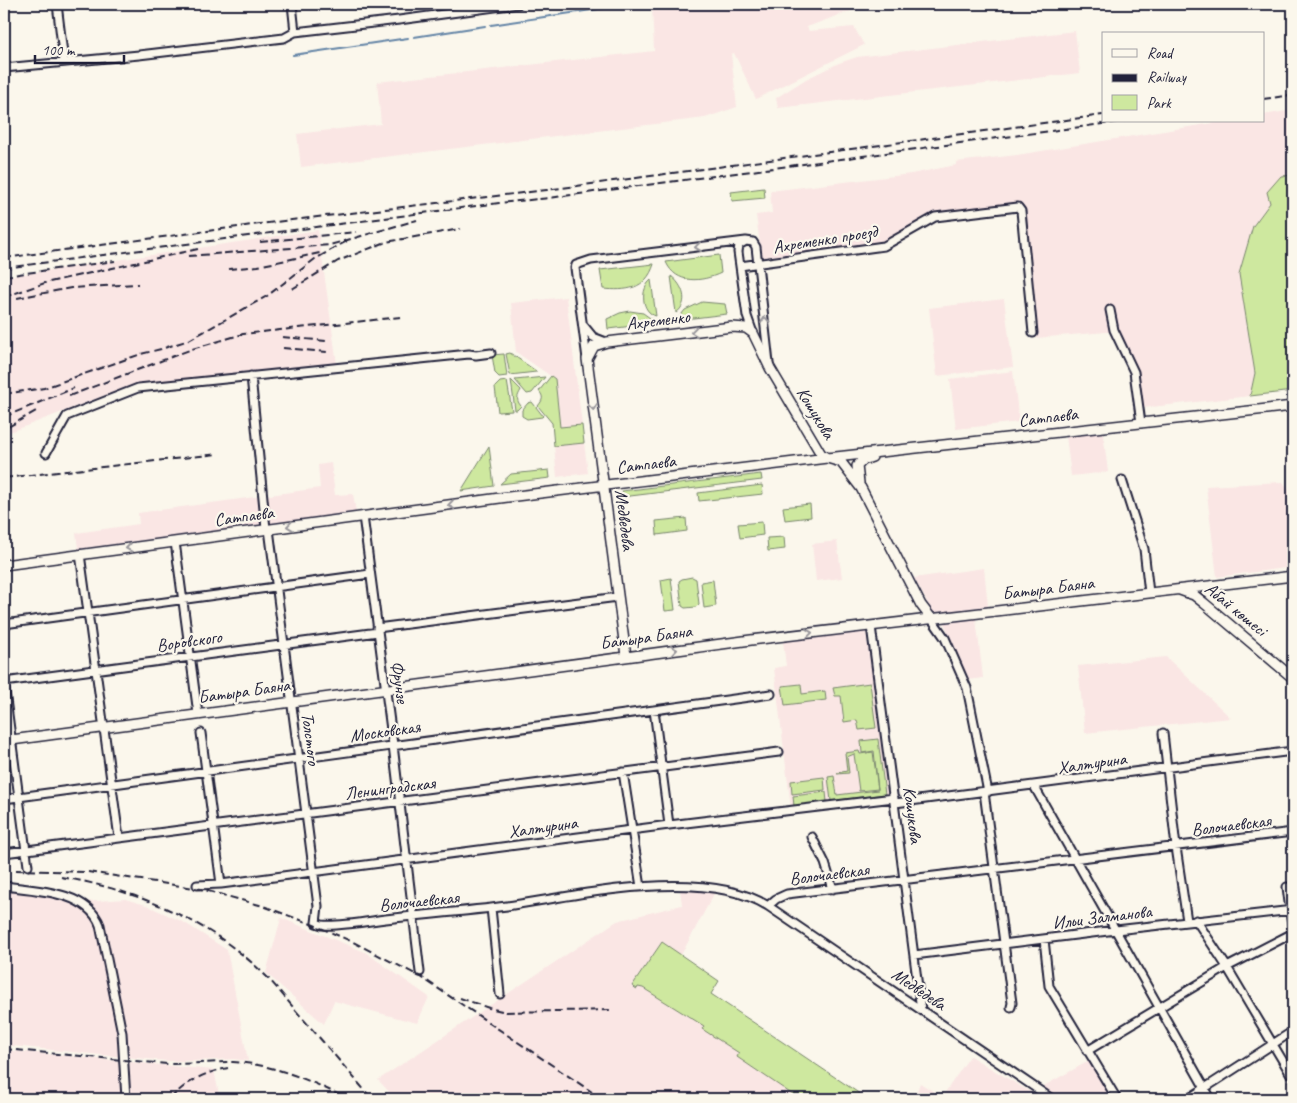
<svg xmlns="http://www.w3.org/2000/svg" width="1297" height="1103" font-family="Caveat,sans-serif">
  <rect width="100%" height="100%" fill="#fbf7ec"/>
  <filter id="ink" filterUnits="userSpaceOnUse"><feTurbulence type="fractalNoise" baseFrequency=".02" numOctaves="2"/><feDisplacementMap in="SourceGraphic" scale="10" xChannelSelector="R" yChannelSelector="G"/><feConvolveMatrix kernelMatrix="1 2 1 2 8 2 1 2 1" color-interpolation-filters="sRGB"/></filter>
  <g filter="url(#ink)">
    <path fill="#fae6e4" d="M652,4H888L850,11L807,27L809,31L854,27L864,45L756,99L734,53L731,54L737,107L705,118L301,167L297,134L381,124L377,82L654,51Z
      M1075,31L1080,73L778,108L776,98L806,79L839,63L857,57Z
      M1293,110V175L1281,176L1270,203L1253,226L1239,274L1255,373L1250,396L1142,408L1137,371L1118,331L1036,338L1022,203L935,214L882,244L762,260L756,215L772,213L770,191L911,174L956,165V162L1017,155L1225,121H1263V115Z
      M318,230L337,364L132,385L13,431L4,433V277Z
      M566,297L582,425L560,427L555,379L516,352L511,303Z
      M1004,299L1013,367L937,376L929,308Z
      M1013,371L1019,422L956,429L950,379Z
      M1103,432L1108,472L1071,476L1066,436Z
      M584,443L588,473L557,477L554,446Z
      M331,463L335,495L353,494L356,512L78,549L76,533L139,524L138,513L320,488L318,465Z
      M1283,482L1293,495V567L1217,577L1206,486Z
      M837,541L842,578L816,581L812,544Z
      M984,568L988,606L933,613L914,578Z
      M976,618L983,678L968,680L944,623Z
      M866,631L889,795L791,808L774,668L786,666L783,641Z
      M1166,657L1231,718L1085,733L1078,666Z
      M680,889H697L715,892L681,955L719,981L711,994L867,1099H396L378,1080L617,921L682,905Z
      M4,890L70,901L88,910L98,926L120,1034L121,1057L4,1045Z
      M125,899L146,905L185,923L227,950L248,1061L234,1059L194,1061H167L126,1057L98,915L92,906L84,902Z
      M281,918L365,952L429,997L417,1023L334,1001L324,1024L266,973Z
      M4,1050L214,1070L220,1099H4Z
      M970,1056L1042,1099H914L920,1083L942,1097Z
      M1089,1061L1111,1099H1057L1040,1088Z"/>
    <path fill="#cee89f" stroke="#78856d" d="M1293,175V391L1250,396L1255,373L1239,274L1253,226L1270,203L1267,192L1281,176Z
      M764,188L765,198L732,201L731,192Z
      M719,255L721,273C702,282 676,285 666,262Z
      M654,264C646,290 626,291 603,289L600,270Z
      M671,276C683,285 690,303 676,313Z
      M651,280L656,316C641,312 640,289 651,280Z
      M702,302L725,304L727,314L677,320L685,310Z
      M630,311L643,313L657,323L608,329L607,319L620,313Z
      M510,353L536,371V372L510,375L506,354Z
      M504,354L507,376L499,377L495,373L492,355Z
      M551,376L555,379L560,427L582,425L584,443L554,446L552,423L538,406C543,400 544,397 539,391Z
      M545,377L532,393L527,394L515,380Z
      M511,380L521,390C517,397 516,400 521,406L517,410H515Z
      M507,381L512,411L498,412L495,387L500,382Z
      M532,402L543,416L542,417L527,419L522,416V410L528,403Z
      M489,446L494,486L461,491Z
      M549,470L550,478L500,484L511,474Z
      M761,474L762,480L622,497V491Z
      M762,485L763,494L699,501L698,493Z
      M810,504L811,517L785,520L783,507Z
      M686,518L687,531L657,535L656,521Z
      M762,522L763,535L740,538L738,524Z
      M784,537L785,549L768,551L767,538Z
      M692,577L696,579L699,604L696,607L685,608L682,606L679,581L682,579Z
      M671,578L675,610L665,611L661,580Z
      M713,580L716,606L704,608L701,582Z
      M870,683L876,728L859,730L857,720L844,722L841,696H835L833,688Z
      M801,684L802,694L825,691L826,700L785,705L782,686Z
      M878,739L885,794L831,801L828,777L834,776L837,795L878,790L874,751L862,753L861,741Z
      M859,751L860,754L873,752L878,789L859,791L854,754L847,757L849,773L837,774V773L847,771L845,753Z
      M824,777L825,790L792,794L791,781Z
      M826,792L827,802L794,806L793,796Z
      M662,942L719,981L711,994L863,1096L861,1099H799L737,1057L739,1053L702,1029L704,1026L643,988L638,987L637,989L632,986Z"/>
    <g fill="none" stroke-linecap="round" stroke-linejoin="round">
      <path stroke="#6484a6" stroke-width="2" d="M491,25L632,4
        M414,37L485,26
        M293,55L408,38"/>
      <g stroke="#22223b" stroke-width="11">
        <path id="minor" d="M57,4L64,62
          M292,4L295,32
          M4,68L139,55L284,38L295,32L399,20L518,4
          M740,266L884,246L935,217L1018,207L1021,211L1033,333
          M1110,310L1114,330L1134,372L1141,423
          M584,326L593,337L606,342
          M753,333L747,316L738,252L739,245L746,241L753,242L756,247L769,363
          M587,359L575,268L576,265L591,260L746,241
          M251,376L266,529
          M46,453L67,416L138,388L469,354L476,355L491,353
          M1122,480L1144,549L1149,593
          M363,516L393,745L420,972
          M269,529L318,906L316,923L322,925C341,927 374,920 394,918C431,914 469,911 507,906C580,895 703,866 768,906L776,899L787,894L1293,832
          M175,542L198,714
          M80,554L119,838
          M931,618L945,638L967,688L988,792
          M4,624L370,574
          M871,626L921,1010
          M377,628L618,597
          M4,682L378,632
          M4,684L28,866
          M654,710L669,825
          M201,733L221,884
          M1163,733L1176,847L1187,921
          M623,772L641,887
          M1034,786L1211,1099
          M984,792L1012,1003L1011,1007
          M4,799L771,694
          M895,803L1293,751
          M812,837L825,863L833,889
          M4,853L779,752
          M197,885L221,884L669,825L894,798
          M4,886C35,890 87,891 100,925L122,1033L126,1099
          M1287,887L1293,933
          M768,906L1052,1099
          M491,908L500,994
          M1196,920L1227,967L1293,1078
          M1044,939L1049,986L1117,1099
          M914,955L1116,930L1293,910
          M1087,1051L1227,967L1293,933
          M1188,1099L1293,1031"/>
      </g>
      <g stroke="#22223b" stroke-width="12">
        <path id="tertiary" d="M859,483L857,466L863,460L872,457
          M4,565L500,498L827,458L1293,406
          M1180,590L1194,595L1204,603L1293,678
          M626,656L587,359L594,346L607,342L732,327L746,328L753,333L770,368L821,454L827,458L841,462L861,488L921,605L931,618
          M4,741L751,640L1293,576"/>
      </g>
      <use href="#minor" stroke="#fbf7ec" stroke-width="7"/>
      <use href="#tertiary" stroke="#fbf7ec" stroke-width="9"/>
      <path stroke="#22223b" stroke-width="2" stroke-dasharray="8 4" stroke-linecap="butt" d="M1263,99L1293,95
        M260,242L356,232
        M188,256L330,245L417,220
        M4,258L275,222L547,190L1103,115
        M4,268L499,203L549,198L1125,121
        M229,269L258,266L320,253
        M4,276L115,261
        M292,289L338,261L386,242L460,229
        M4,297L45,283L198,249
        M17,298L71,288L138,284
        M282,337L327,341
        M283,348L327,352
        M4,394L44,388L141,354L161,349L189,340L267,296L315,259L347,241
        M69,396L192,349L243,334L401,317
        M4,417L74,388
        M8,427L38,410
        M4,478L218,454
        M16,870L88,872L201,889L263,906L314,925L353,942L421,977L592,1092
        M61,877C138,890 213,922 268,978C280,991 291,1005 303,1019C326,1045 349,1072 372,1099
        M460,998L489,1008L506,1012L611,1010
        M4,1049L167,1064C189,1064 211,1062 233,1062C274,1064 312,1081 347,1099
        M170,1099C186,1082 205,1072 228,1068"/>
    </g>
    <defs><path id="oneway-chevron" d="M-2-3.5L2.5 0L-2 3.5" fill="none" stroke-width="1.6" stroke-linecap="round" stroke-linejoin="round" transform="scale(1.25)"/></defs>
    <g stroke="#99979c">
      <use href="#oneway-chevron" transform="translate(698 247) rotate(173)"/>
      <use href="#oneway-chevron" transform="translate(765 320) rotate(-97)"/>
      <use href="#oneway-chevron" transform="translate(694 332) rotate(173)"/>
      <use href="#oneway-chevron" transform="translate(593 407) rotate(83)"/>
      <use href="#oneway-chevron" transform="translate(451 505) rotate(172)"/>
      <use href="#oneway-chevron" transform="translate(290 526) rotate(173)"/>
      <use href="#oneway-chevron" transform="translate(129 548) rotate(172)"/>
      <use href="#oneway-chevron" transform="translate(809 633) rotate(-7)"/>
      <use href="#oneway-chevron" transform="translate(674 650) rotate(-8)"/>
    </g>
  </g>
  <g text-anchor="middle" stroke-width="4.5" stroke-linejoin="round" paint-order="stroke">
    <g font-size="18" fill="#22223b" stroke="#fbf7ec">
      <text transform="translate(825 239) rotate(-9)" y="6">Ахременко проезд</text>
      <text transform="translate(658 320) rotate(-7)" y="6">Ахременко</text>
      <text transform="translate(816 413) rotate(59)" y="6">Кошукова</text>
      <text transform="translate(1048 417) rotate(-7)" y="6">Сатпаева</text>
      <text transform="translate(646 464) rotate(-7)" y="6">Сатпаева</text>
      <text transform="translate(244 516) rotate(-8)" y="6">Сатпаева</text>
      <text transform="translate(625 520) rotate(83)" y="6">Медведева</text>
      <text transform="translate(1048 588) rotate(-7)" y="6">Батыра Баяна</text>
      <text transform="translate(1236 609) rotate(39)" y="6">Абай көшесі</text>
      <text transform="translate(646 637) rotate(-8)" y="6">Батыра Баяна</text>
      <text transform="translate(189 641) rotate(-8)" y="6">Воровского</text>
      <text transform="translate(400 682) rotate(82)" y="6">Фрунзе</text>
      <text transform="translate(244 691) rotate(-8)" y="6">Батыра Баяна</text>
      <text transform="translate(385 731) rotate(-8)" y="6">Московская</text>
      <text transform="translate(311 739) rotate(83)" y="6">Толстого</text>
      <text transform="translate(1092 763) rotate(-8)" y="6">Халтурина</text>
      <text transform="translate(390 788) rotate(-7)" y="6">Ленинградская</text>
      <text transform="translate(913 815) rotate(83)" y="6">Кошукова</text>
      <text transform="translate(1231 825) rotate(-7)" y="6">Волочаевская</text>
      <text transform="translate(543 827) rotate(-8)" y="6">Халтурина</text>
      <text transform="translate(829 874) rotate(-7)" y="6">Волочаевская</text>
      <text transform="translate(419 901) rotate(-6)" y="6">Волочаевская</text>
      <text transform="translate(1102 917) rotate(-7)" y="6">Ильи Залманова</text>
      <text transform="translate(919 989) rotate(34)" y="6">Медведева</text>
    </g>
  </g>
  <rect width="1297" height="1103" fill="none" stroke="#fbf7ec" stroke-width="20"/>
  <rect x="10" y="10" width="1277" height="1083" fill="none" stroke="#22223b" stroke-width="2" filter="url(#ink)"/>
  <rect x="1102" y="32" width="162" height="90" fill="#fbf7ec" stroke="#a4a2a5"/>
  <rect x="1112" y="49" width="25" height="8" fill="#fbf7ec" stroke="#a4a2a5"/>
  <text x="1147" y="58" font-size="15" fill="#22223b">Road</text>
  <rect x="1112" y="74" width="25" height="8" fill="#22223b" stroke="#a4a2a5"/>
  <text x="1147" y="82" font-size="15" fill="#22223b">Railway</text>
  <rect x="1112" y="95" width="25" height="15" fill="#cee89f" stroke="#a4a2a5"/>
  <text x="1147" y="108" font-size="15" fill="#22223b">Park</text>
  <path d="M35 55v8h89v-8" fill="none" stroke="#22223b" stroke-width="2.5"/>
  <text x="42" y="55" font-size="15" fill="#22223b" stroke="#fbf7ec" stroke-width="4" paint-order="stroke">100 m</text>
</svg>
